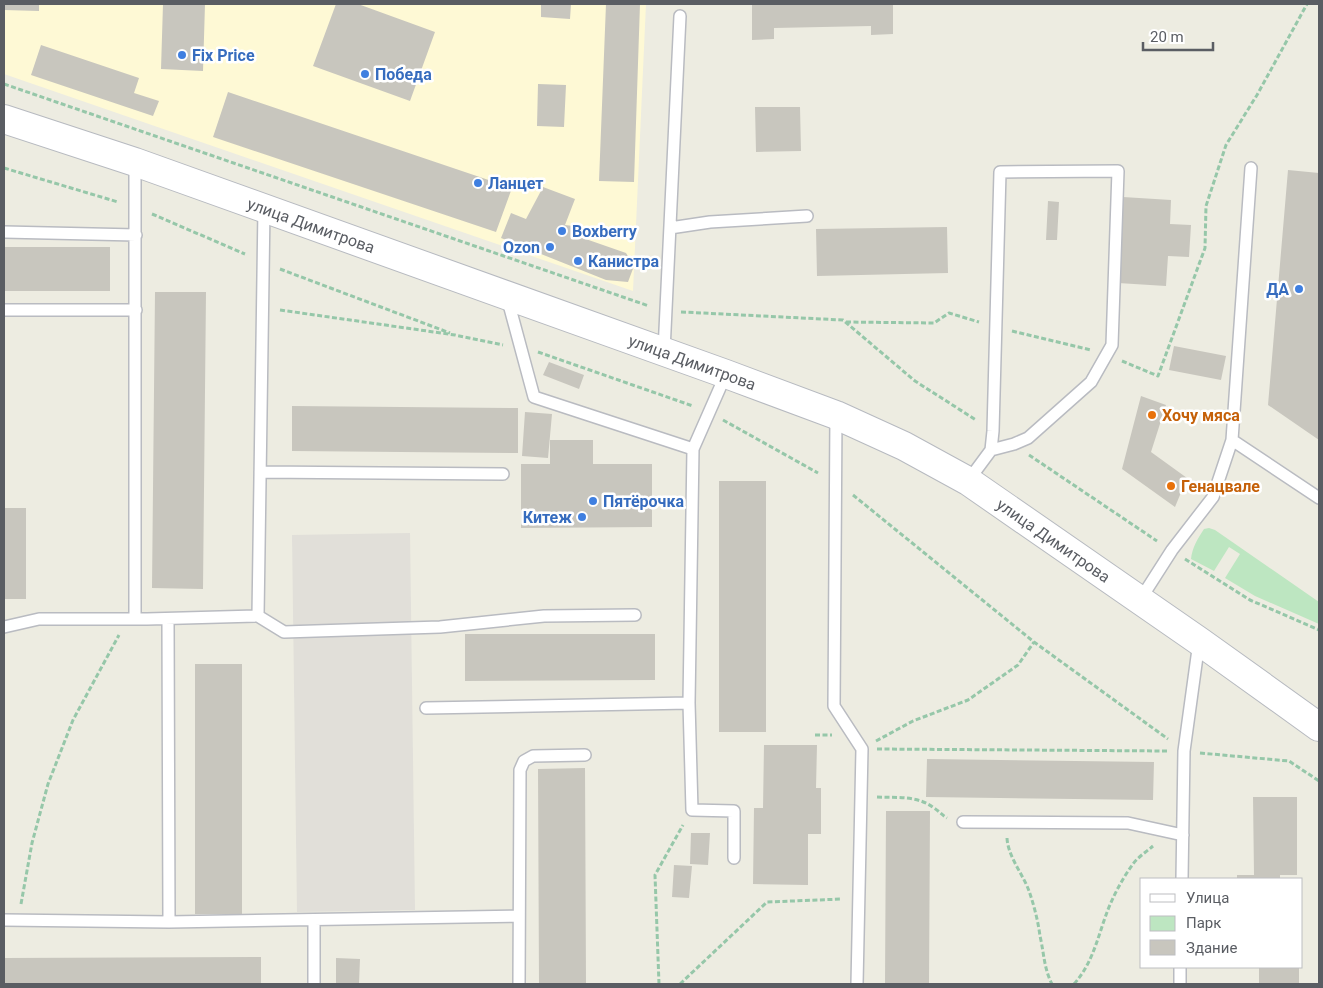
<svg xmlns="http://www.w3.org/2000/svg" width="1323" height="988" font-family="Roboto,sans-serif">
  <rect width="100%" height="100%" fill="#edece1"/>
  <path fill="#fef9d5" d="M4,4H646L633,291L4,74Z"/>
  <path fill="#e1dfd9" d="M410,533L415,910L297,912L292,535Z"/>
  <path fill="#bde6c1" d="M1209,528L1215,530L1319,602V624L1255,596L1225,578L1240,554L1229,547L1214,571L1191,559C1192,548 1198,538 1204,529Z"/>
  <path fill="#c8c6be" d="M4,4H39V11L4,10Z
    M163,4H205L203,71L161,69Z
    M336,4H358L435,32L410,101L313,66Z
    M541,4H571L570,19L541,17Z
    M606,4H640L634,182L599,181Z
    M752,4H893V34L871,35V26L774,28V39L752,40Z
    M41,45L139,78L134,93L159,101L153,116L31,75Z
    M538,84L566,85L564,127L537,126Z
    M228,92L512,188L496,232L213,137Z
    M755,107H800L801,151L756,152Z
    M1288,170L1319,173V440L1268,405Z
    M543,187L575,199L565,225L582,227L580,237L626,253L634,266L628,282L606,280L501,238L511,213L526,219Z
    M1123,197L1171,200L1170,224L1191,225L1189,257L1168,256L1166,286L1118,283Z
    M1048,201L1059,202L1057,240H1046Z
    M947,227L948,273L817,276L816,229Z
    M4,247H110V291H4Z
    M155,292H206L203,589L152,588Z
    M1174,346L1226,356L1221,380L1169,370Z
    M549,362L584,375L579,389L543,375Z
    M1141,396L1166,405L1151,452L1187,478L1175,507L1122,469Z
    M292,406L518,408V453L292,451Z
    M525,412L552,414L548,458L522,456Z
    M550,440H593V464H652V527L521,528V464H550Z
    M719,481H766V732H719Z
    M4,508H26V599H4Z
    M465,634H655V680L465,681Z
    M195,664H242V914H195Z
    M764,745H817L816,788H821V834H808V885L753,884L754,808H763Z
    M927,759L1154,762L1153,800L926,797Z
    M585,768L586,984H539L538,769Z
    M1253,797H1297V875H1280V879H1237V875H1254Z
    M886,811H930L929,984H885Z
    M691,833H710L708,865L690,864Z
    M674,865L692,866L689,898L672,897Z
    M261,957V984H4V958Z
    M336,958L360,959L359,984H336Z
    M1259,967H1299V984H1259Z"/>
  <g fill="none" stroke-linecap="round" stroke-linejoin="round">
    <g stroke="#b9bbc1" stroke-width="14">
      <path id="service" d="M670,228L710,222L807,216
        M4,232L136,235
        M507,297L534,397L693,449
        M4,310H136
        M664,351L680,16
        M726,374L693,449L689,703L692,810L734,811V858
        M836,415L834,706L862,749L857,984
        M1232,440L1319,498
        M260,472L503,474
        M968,481L991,450L993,431L1000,172L1118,171L1112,345L1091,382L1028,438L1014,444L991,450
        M1140,600L1172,550L1213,497L1232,440L1251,168
        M258,616L284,632L440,627L544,616L635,615
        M135,619V163
        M168,619L169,922
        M4,627L39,619H147L258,616L264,208
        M426,708L689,703
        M963,822L1128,823L1183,835
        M1182,879L1184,751L1199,642
        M4,920L169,922L519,916
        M314,984V920
        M519,984L520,770L524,761L533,756L585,755
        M1180,984V967"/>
    </g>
    <g stroke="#b7bac0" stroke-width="30">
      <g id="secondary">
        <path id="s1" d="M4,119L135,162L726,374L836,415L904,446L968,481L1199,641L1319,727"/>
      </g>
    </g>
    <path stroke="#96c7a9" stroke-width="3" stroke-dasharray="5 2.5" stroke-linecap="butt" d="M4,84L649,306
      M4,168L118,202
      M152,214L245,254
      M280,269L450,333
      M280,310L455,335L503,345
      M681,312L843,320L915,381L976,420
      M846,322L934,323L949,313L979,322
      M1012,331L1091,350
      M538,352L693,406
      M1122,361L1158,376L1205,248L1206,206L1226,145L1257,95L1307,4
      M723,420L818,473
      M1029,455L1157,541
      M853,495L1034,642L1168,739
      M1185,559L1250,600L1319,630
      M815,735H832
      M876,741L913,721L968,700L1018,665L1034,642
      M877,749L1169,751
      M1200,753L1289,761L1319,781
      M877,797C897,798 917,795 934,808C939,811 942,815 947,818
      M1007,838C1008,857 1023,874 1029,891C1034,905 1038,921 1040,936C1044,953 1044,969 1052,984
      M21,904L32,843L48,784L73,720L119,635
      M659,984L655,875L683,825
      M680,984L767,902L842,899
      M1074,984C1092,964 1097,940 1106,915C1112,898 1122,879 1133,864C1138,857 1146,852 1153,846"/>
    <use href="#service" stroke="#fff" stroke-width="11"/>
    <use href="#secondary" stroke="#fff" stroke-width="28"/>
  </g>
  <g fill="#3f7fe0" stroke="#fff" stroke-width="2">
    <circle cx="182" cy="55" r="5"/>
    <circle cx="365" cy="74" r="5"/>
    <circle cx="478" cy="183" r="5"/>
    <circle cx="562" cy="231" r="5"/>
    <circle cx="550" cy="247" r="5"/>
    <circle cx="578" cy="261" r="5"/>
    <circle cx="1299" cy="289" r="5"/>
    <circle cx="593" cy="501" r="5"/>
    <circle cx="582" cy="517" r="5"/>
  </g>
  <g fill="#e8710a" stroke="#fff" stroke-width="2">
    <circle cx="1152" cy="415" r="5"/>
    <circle cx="1171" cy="486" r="5"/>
  </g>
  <g text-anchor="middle" stroke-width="5" stroke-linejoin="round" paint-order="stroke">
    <g font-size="16" font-weight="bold" fill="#366cbe" stroke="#fff" text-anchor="start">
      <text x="192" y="61">Fix Price</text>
      <text x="375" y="80">Победа</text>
      <text x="488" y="189">Ланцет</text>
      <text x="572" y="237">Boxberry</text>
      <text x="540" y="253" text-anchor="end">Ozon</text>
      <text x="588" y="267">Канистра</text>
      <text x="1289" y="295" text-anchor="end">ДА</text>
      <text x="603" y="507">Пятёрочка</text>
      <text x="572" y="523" text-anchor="end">Китеж</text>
    </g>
    <g font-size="16" fill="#5a5d63" stroke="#fff">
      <text dy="6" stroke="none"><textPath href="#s1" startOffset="325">улица Димитрова</textPath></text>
      <text dy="6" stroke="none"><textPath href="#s1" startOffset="730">улица Димитрова</textPath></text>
      <text dy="6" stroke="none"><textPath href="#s1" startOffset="1135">улица Димитрова</textPath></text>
    </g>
    <g font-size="16" font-weight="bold" fill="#c56008" stroke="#fff" text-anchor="start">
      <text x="1162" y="421">Хочу мяса</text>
      <text x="1181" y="492">Генацвале</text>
    </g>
  </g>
  <rect width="1323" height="988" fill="none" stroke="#5a5d63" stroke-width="10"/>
  <rect x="1140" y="878" width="162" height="90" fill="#ffffff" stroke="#bdbec1"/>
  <rect x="1150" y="894" width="25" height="8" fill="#ffffff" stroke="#bdbec1"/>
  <text x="1186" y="903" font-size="15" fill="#5a5d63">Улица</text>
  <rect x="1150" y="916" width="25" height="15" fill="#bde6c1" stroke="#bdbec1"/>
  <text x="1186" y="928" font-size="15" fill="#5a5d63">Парк</text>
  <rect x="1150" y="940" width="25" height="15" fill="#c8c6be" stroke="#bdbec1"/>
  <text x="1186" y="953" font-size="15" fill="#5a5d63">Здание</text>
  <path d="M1143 42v8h70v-8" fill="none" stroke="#5a5d63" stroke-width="2.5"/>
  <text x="1150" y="42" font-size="15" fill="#5a5d63" stroke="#ffffff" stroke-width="4" paint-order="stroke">20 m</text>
</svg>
